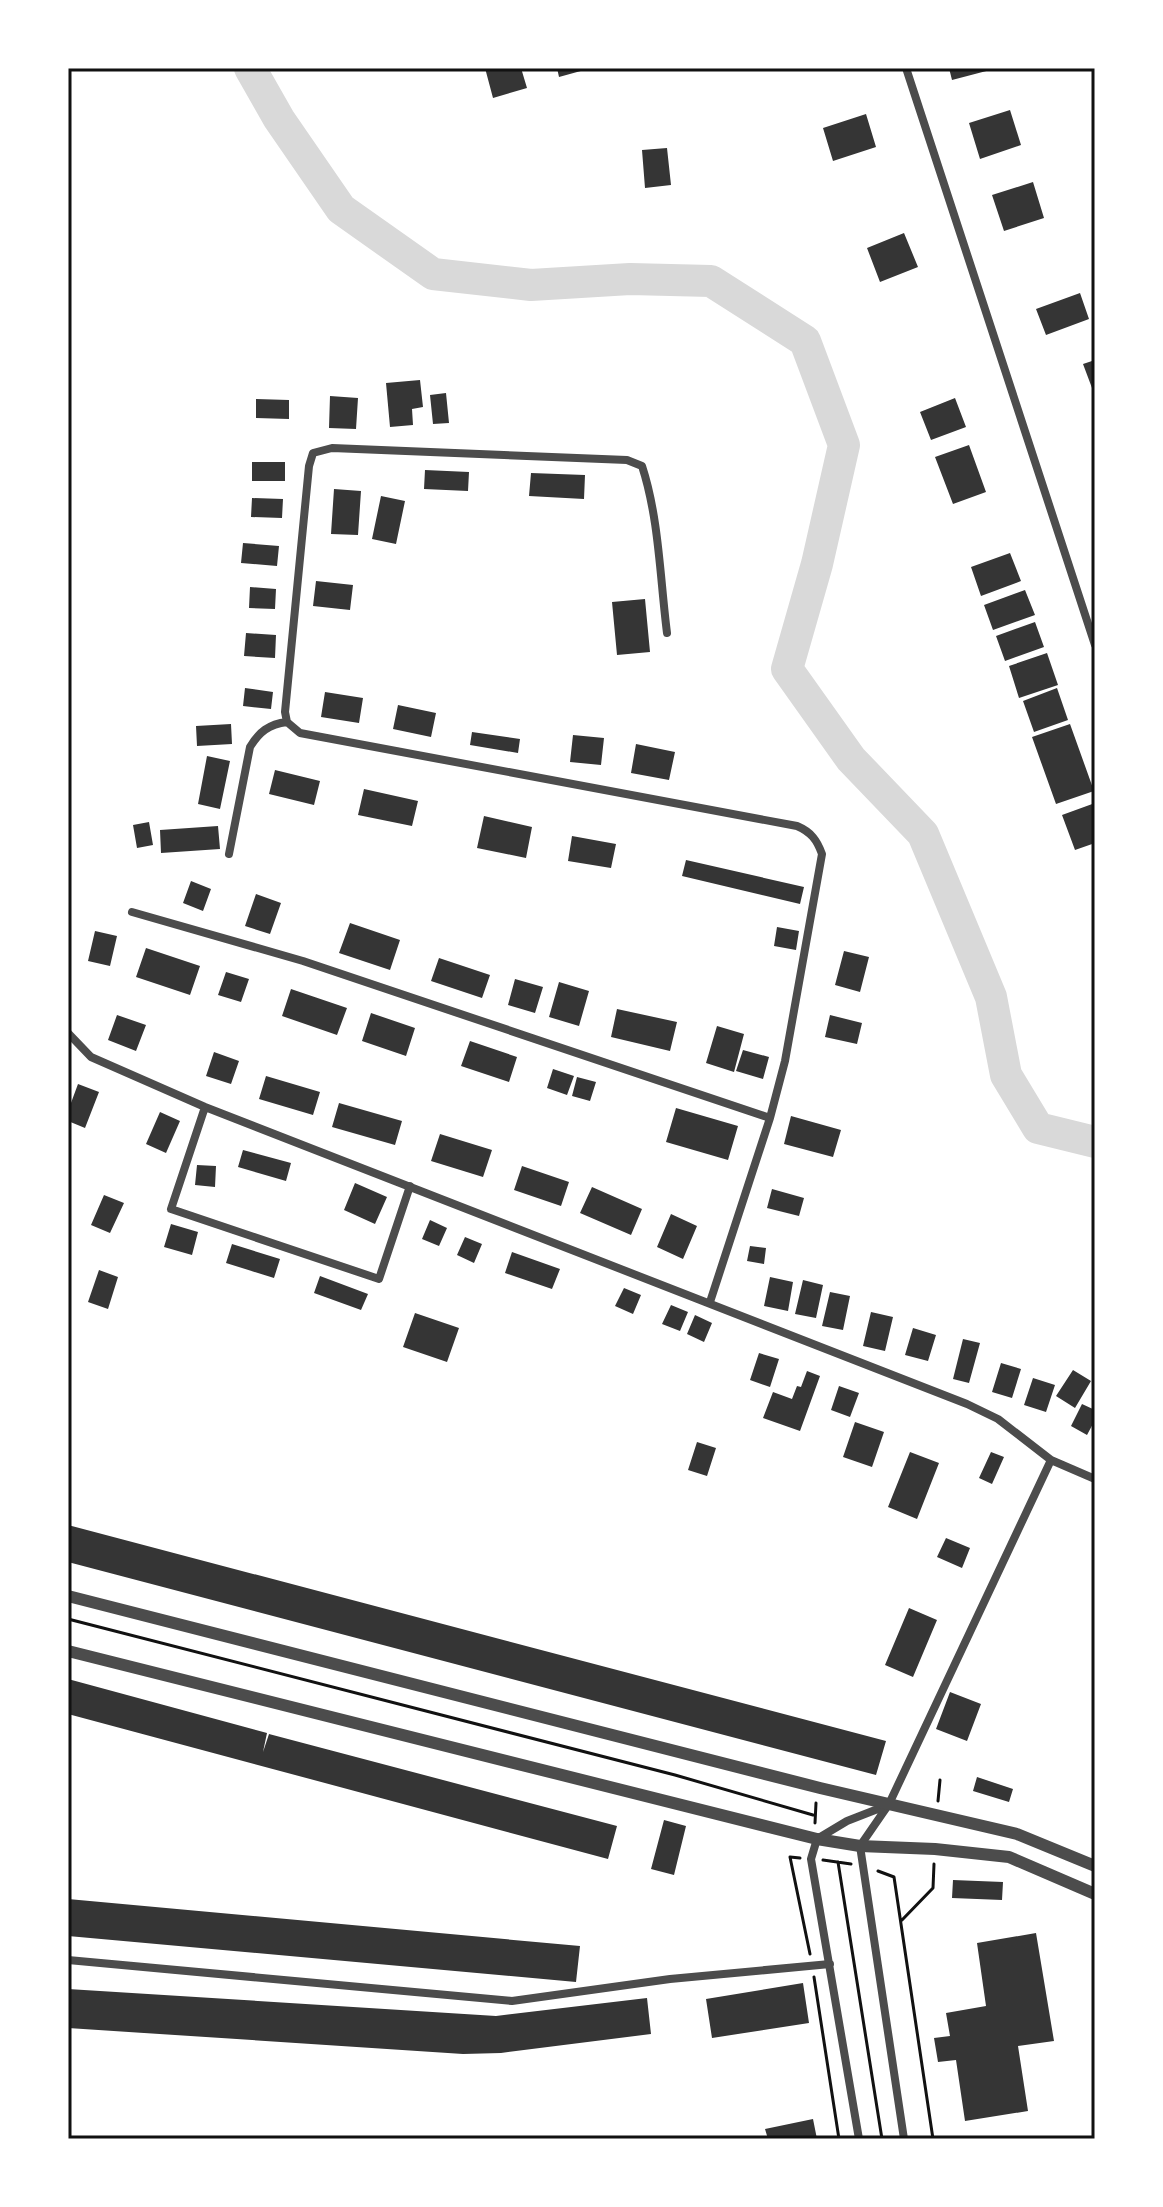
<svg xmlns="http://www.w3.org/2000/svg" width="1163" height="2207" font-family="Barlow,sans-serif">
  <rect width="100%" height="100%" fill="#fff"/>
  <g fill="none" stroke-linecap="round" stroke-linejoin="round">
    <path stroke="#d9d9d9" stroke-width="32" d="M250,68L279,119L341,209L433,274L531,285L630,279L711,281L805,341L844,445L817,564L787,669L851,759L923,834L991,997L1006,1075L1038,1128L1095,1142"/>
  </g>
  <path fill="#353535" d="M485,68H521L527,88L493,98Z
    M557,68H588V69L559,77Z
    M949,68H994V69L952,80Z
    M1010,110L1021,145L980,159L969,123Z
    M866,114L876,147L833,161L823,128Z
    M667,148L671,185L645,188L642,150Z
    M1033,182L1044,218L1004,231L992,195Z
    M904,233L918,267L880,282L867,248Z
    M1080,293L1089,319L1046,335L1036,309Z
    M1095,360V396L1083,364Z
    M420,380L423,407L412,409L413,425L390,427L386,383Z
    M446,393L449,423L433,424L430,395Z
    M330,396L358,398L356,429L329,428Z
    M955,398L966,427L931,440L920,412Z
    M256,399L289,400V419L256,418Z
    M969,445L986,492L953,504L935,457Z
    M252,462H285V481H252Z
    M425,470L469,472L468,491L424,489Z
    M531,473L585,475L584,499L529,496Z
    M334,489L361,491L358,535L331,534Z
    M381,496L405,501L396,544L372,539Z
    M252,498L283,499L282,518L251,517Z
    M243,543L279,546L277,566L241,563Z
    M1010,553L1021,581L981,596L971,567Z
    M316,581L353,585L350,610L313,606Z
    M250,587L276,589L275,609L249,608Z
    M1025,590L1035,615L993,630L984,605Z
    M645,599L650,652L617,655L612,602Z
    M1035,622L1044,647L1005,661L996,636Z
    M246,633L276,635L275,658L244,656Z
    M1047,653L1058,685L1019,698L1009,666Z
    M245,688L273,692L271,709L243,706Z
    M1057,688L1068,720L1034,732L1023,701Z
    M325,692L363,698L359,723L321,717Z
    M398,705L436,713L431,737L393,729Z
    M231,724L232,744L197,746L196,726Z
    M1070,724L1094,791L1056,804L1032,737Z
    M472,732L520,739L518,753L470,745Z
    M573,735L604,738L601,765L570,762Z
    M636,744L675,752L669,780L631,773Z
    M207,756L230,761L220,809L198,804Z
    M275,770L320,781L314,805L269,794Z
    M364,789L418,801L412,826L358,815Z
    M1095,803V843L1075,850L1062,815Z
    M484,816L532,827L526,858L477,848Z
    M149,822L153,845L137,848L133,825Z
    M218,826L220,849L161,853L160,830Z
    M572,836L616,844L611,868L568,861Z
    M686,860L804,887L800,904L682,876Z
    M191,881L211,889L203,911L183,903Z
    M256,894L281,903L270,934L245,926Z
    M350,923L400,940L390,970L339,953Z
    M777,927L799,931L796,950L774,946Z
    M95,931L117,936L110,966L88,961Z
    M146,948L200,966L190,995L136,977Z
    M844,951L869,957L860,992L835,985Z
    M439,958L490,975L482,998L431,981Z
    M226,972L249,979L241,1002L218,995Z
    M515,979L543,987L535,1013L508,1005Z
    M559,982L589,991L579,1026L549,1017Z
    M291,989L347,1008L337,1035L282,1016Z
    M617,1009L677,1022L670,1051L611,1037Z
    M371,1013L415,1028L406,1056L362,1041Z
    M117,1015L146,1025L136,1051L108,1040Z
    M830,1015L862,1023L857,1044L825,1037Z
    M717,1026L744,1034L734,1072L706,1063Z
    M470,1041L517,1057L509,1082L461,1066Z
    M743,1050L769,1057L763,1079L736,1071Z
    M214,1052L239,1061L231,1084L206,1076Z
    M553,1069L574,1076L567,1095L547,1088Z
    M266,1076L320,1092L313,1115L259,1099Z
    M577,1077L596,1082L590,1101L572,1096Z
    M78,1084L99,1092L85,1128L68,1121V1111Z
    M339,1103L402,1121L395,1145L332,1127Z
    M676,1108L738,1126L728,1160L666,1142Z
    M160,1112L180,1121L166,1153L146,1144Z
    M791,1116L841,1130L833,1157L784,1144Z
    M440,1134L492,1150L483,1177L431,1161Z
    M243,1150L291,1163L286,1181L238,1167Z
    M197,1165L216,1166L215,1187L195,1185Z
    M522,1166L569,1182L561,1206L514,1190Z
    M355,1183L387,1197L375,1224L344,1210Z
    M592,1187L642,1209L631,1235L580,1213Z
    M772,1189L804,1198L799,1216L767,1208Z
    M104,1195L124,1203L110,1233L91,1225Z
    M671,1214L697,1226L683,1259L657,1247Z
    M430,1220L447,1228L439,1246L422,1239Z
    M171,1224L198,1232L192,1255L164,1247Z
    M465,1237L482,1244L474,1263L457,1255Z
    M232,1244L280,1259L274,1278L226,1263Z
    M750,1246L766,1248L764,1264L747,1261Z
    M512,1252L560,1269L552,1289L505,1273Z
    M99,1270L118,1277L108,1309L88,1302Z
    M320,1276L368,1294L361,1310L314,1293Z
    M770,1277L793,1282L788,1311L764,1306Z
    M803,1280L823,1285L816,1318L795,1314Z
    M624,1288L641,1295L633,1314L615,1306Z
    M830,1292L850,1296L843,1330L822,1326Z
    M671,1305L688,1312L680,1331L662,1324Z
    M871,1312L893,1317L885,1351L863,1346Z
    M415,1313L459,1328L447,1362L403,1347Z
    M695,1315L712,1323L704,1342L687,1334Z
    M913,1328L936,1335L928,1361L905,1355Z
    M963,1339L980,1343L969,1383L953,1379Z
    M759,1353L779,1359L770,1387L750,1380Z
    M1001,1363L1021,1369L1012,1398L992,1392Z
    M1073,1370L1091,1381L1075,1408L1056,1396Z
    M807,1371L820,1376L800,1431L763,1418L773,1392L792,1399L797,1386L801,1387Z
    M1033,1378L1055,1385L1046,1412L1024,1405Z
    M839,1386L859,1393L850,1417L831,1410Z
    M1082,1404L1095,1410V1420L1087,1435L1071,1426Z
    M855,1422L884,1432L872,1467L843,1457Z
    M697,1442L716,1448L707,1476L688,1470Z
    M910,1452L939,1463L917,1519L888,1507Z
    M991,1452L1004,1457L992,1484L979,1478Z
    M68,1525L886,1741L876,1775L68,1562Z
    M946,1538L970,1548L962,1568L937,1557Z
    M909,1608L937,1620L913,1677L885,1665Z
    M68,1679L267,1733L263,1752L269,1734L617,1826L608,1859L68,1714Z
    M950,1692L981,1704L967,1741L936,1729Z
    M977,1777L1013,1789L1009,1802L973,1791Z
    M664,1820L686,1826L674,1875L651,1869Z
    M953,1880L1003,1882L1002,1900L952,1898Z
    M68,1899L580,1946L576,1982L68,1936Z
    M1036,1933L1054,2041L1018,2046L1028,2111L965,2121L956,2060L938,2062L934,2038L950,2036L946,2013L986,2006L977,1943Z
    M803,1983L809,2023L712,2038L706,1999Z
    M68,1989L496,2016L647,1998L651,2034L501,2053L463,2054L68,2028Z
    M813,2119L817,2139H768L765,2129Z"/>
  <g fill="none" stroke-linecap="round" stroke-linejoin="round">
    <path stroke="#111" stroke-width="3" d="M68,1619L675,1775L813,1815
      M938,1801L940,1780
      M815,1823L816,1803
      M800,1858L790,1857L810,1954
      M823,1860L851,1864
      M838,1862L882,2139
      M878,1871L894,1877L933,2139
      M902,1920L933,1888L934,1864
      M814,1977L839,2139"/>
    <path stroke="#4c4c4c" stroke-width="8" d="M906,68L1095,645
      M667,633C660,578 659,518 642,466L627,460L332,448L313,453L309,466L285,712L287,722L300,733L797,826C811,832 817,840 822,854L785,1061L770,1118L710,1302
      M229,854L250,747C259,732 269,724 287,722
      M132,912L303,961L770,1118
      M68,1033L91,1057L205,1107L967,1404L998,1419L1051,1460L1095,1479
      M205,1107L171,1209L379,1279L410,1186
      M68,1960L512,2001L670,1979L830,1964
      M859,2139L811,1859L817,1839L847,1821L888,1805
      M904,2139L860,1846L889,1804L1051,1460"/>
    <path stroke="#4c4c4c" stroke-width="12" d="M68,1596L820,1788L1017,1834L1095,1866
      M68,1651L817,1839L860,1846L935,1849L1009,1857L1095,1894"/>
  </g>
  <rect width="1163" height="2207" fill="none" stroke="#ffffff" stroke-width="140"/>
  <rect x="70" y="70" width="1023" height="2067" fill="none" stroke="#111" stroke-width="3"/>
</svg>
